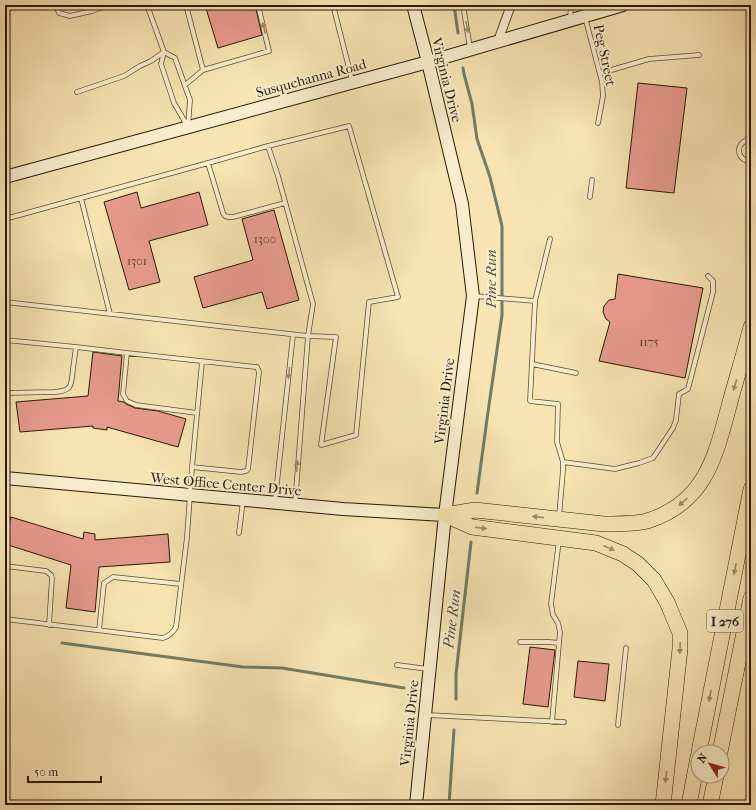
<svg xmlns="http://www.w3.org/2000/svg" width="756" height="810" font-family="'IM FELL French Canon',serif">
  <rect width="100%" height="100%" fill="#f7e4b2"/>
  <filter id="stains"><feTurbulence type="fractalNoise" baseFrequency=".005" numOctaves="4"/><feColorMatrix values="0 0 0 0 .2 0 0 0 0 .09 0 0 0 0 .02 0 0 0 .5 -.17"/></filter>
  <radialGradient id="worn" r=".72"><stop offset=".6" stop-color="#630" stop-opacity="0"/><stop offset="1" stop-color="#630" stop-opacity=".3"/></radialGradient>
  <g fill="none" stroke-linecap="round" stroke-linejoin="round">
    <path stroke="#6f7c68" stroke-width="3" d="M454,5L458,33
      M463,68L464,74L472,104L477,139L490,177L502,226V315L488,412L477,493
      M62,643L243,667L282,668L404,688
      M456,699V674L471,542
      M449,805L454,730"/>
  </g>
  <path fill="#e89b8e" stroke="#2b1802" d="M205,5H255L262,35L218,48Z
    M638,83L687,88L674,193L626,188Z
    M137,192L141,208L199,192L208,225L149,241L160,282L129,290L104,202Z
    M274,210L299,300L267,309L262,292L203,308L194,277L253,260L242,219Z
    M618,274L703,288L685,378L599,361L610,322L606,319L603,312L604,306L609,300L615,299Z
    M93,352L122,356L118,401L124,402L126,404L135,408L158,411L186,419L178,447L107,427V430L93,428V426L20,432L16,402L88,396Z
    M11,517L83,539L84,532L95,534V540L168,534L170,562L99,567L95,612L66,608L71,565L5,544V537Z
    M530,647L555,650L548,707L523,704Z
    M578,661L609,664L605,701L574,697Z"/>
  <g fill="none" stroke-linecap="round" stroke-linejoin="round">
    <g stroke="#5e4b2e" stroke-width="5.5">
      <path id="lane" d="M56,5L59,13L70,16L92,11L109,5
        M186,5L203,70
        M333,5L352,80
        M463,5L470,48
        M585,17L602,82L603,96L598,123
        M570,19L571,5
        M164,52L175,58L190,100L188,127L174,103L161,64Z
        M601,73L649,59L699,55
        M185,85L203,70L269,51L258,5
        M77,92L124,76L140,66L151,61L164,52L147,5
        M751,139C735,141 735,160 751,162
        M268,146L278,176L313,304L308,336L295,504
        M208,163L223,213L225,216L229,217H233L285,203
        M590,197L592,180
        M81,198L110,314
        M5,219L208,163L268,146L349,126L398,297L369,302L356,435L321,445L336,337L308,336L5,302
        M550,239L535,301L530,401L558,404L557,442L563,462V470L559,517
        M475,296L535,301
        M5,340L76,347L127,353L257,367L259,372L248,469L246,471L241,472L192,467
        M127,353L123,394L127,401L136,405L197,413
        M532,364L576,373
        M5,393L54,392C73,391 71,385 73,369C74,362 75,354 76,347
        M563,462L615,469L639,463L653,458L673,428L676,420L679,394L688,389L713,292V281L708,276
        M275,501L293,335
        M239,533L243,501
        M5,566L46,571L51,575L52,578L49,625
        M5,619L163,638C169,636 173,633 176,627L187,537L192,467L202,362
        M99,630L104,583L113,577L181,584
        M520,642H549L559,643
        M397,665L428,669
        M427,715L564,722
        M552,722L560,632L558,623L553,615L551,604L559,540
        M618,725L626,648"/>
    </g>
    <g stroke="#5e4b2e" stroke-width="10">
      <path id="street" d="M498,41L511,5"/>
    </g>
    <g stroke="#2b1802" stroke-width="14">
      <path id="secondary" d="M413,5L428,62L462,204L473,296L445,515L416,805
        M5,177L428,62L623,5
        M5,478L343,509L427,514L445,515"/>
    </g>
    <g stroke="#2b1802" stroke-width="16">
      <path id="highway" d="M445,515L472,527L596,543L623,554L638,564L654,580L667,602L680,633V649L663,805
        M445,515L475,510L604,524C617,524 635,524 647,521C705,503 715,458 729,406C736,380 744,354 751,327
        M699,752L751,489
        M720,752L751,598
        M689,805L698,757
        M710,805L716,776"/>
    </g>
    <use href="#lane" stroke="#faedcd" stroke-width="4"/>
    <use href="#street" stroke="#faedcd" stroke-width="8"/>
    <use href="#secondary" stroke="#faedcd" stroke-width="12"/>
    <use href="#highway" stroke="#f7e4b2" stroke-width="15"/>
  </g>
  <defs><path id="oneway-solid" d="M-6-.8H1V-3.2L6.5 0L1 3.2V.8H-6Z"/></defs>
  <g fill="#9d8d72">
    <use href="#oneway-solid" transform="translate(467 27) rotate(80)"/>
    <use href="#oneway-solid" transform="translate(264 28) rotate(-104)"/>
    <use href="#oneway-solid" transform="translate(289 373) rotate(96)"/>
    <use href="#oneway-solid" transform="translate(297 466) rotate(-86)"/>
  </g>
  <g fill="#9b8863">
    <use href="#oneway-solid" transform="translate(735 385) rotate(106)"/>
    <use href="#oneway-solid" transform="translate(683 502) rotate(138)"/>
    <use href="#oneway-solid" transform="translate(538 517) rotate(-174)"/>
    <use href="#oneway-solid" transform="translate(481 528) rotate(7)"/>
    <use href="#oneway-solid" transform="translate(609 548) rotate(22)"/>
    <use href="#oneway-solid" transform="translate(735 569) rotate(101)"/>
    <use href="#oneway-solid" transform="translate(680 648) rotate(92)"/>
    <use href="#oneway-solid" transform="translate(710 696) rotate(101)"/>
    <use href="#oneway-solid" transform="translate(666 777) rotate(96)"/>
  </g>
  <g text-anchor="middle" stroke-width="4" stroke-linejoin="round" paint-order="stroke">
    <g font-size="12" fill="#5a3925">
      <text x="265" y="243">1300</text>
      <text x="137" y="265">1301</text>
      <text x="649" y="346">1175</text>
    </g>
    <rect fill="#faedcd" stroke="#69583f" stroke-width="1" x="707" y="610" width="36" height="22" rx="3"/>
    <g font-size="13" font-weight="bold" fill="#2b1802">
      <text x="725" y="626">I 276</text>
    </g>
    <g font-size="14" fill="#2b1802" stroke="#faedcd">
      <text transform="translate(605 55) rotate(78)" y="5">Peg Street</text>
      <text transform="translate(311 78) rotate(-15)" y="5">Susquehanna Road</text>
      <text transform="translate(447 80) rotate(76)" y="5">Virginia Drive</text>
      <text transform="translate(444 401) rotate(-83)" y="5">Virginia Drive</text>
      <text transform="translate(226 484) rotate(5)" y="5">West Office Center Drive</text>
      <text transform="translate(409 723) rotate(-84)" y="5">Virginia Drive</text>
    </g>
    <g font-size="15" font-style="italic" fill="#53523e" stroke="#faedcd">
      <text transform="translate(491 279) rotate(-90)" y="5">Pine Run</text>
      <text transform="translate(452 619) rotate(-83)" y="5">Pine Run</text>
    </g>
  </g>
  <rect width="756" height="810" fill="none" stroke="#f7e4b2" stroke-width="20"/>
  <rect x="6" y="6" width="744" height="798" fill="none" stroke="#2b1802" stroke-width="2"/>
  <rect x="10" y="10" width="736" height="790" fill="none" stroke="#2b1802"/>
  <g transform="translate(710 764) rotate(307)"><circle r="19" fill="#faedcd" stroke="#a7987c"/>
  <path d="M0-3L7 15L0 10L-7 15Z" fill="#8f2418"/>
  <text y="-6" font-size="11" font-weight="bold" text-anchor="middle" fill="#2b1802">N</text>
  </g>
  <path d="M28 776v6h73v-6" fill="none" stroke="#2b1802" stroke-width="2"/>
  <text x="34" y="776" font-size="12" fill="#2b1802" stroke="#faedcd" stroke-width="3" paint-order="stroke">50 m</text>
  <rect width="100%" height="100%" filter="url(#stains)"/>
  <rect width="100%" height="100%" fill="url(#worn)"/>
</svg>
